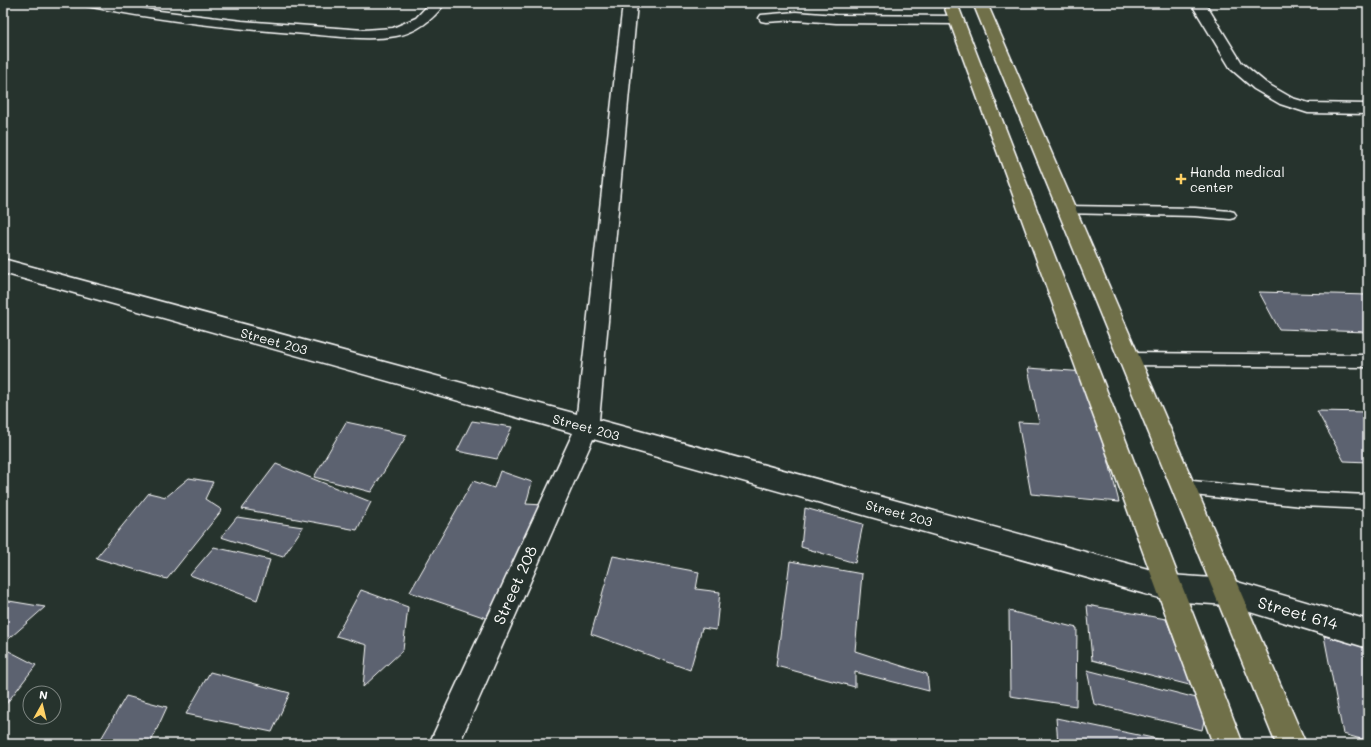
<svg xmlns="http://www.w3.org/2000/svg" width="1371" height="747" font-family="Mali,sans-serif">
  <rect width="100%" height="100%" fill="#26332d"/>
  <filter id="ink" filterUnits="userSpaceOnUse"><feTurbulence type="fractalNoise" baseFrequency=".025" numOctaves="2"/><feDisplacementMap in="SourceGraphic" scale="8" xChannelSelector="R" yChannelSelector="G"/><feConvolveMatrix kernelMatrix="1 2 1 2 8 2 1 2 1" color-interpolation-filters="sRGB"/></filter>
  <g filter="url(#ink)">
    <path fill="#5c6270" stroke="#fff" d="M1259,292L1368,295V332L1279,329Z
      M1028,368L1086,372L1119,502L1031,494L1018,422L1039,423Z
      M1317,411L1368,412V462L1344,461Z
      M472,421L512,427L497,459L457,451Z
      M346,422L407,435L371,492L314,477Z
      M276,464L371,502L357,530L242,509Z
      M500,471L532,482L526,504L544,505L486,618L410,592L473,481L494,488Z
      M189,478L213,482L205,499L222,510L167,579L96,558L149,493L166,497Z
      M805,508L863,524L855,563L801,547Z
      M237,517L303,527L283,557L221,537Z
      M214,547L270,560L257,600L190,575Z
      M613,556L699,572L696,589L720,592L716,630L702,628L690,670L591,634Z
      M790,561L862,574L855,651L927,674L929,691L855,672V687L776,666Z
      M361,590L408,607L403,650L363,687L367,645L336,636Z
      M3,600L45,607L3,644Z
      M1087,605L1166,619L1179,652L1197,687L1092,660Z
      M1009,611L1077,628L1076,706L1010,696Z
      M1324,636L1368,648V741L1343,734Z
      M3,648L36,665L3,708Z
      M1087,670L1208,701L1202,730L1094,704Z
      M210,672L290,693L272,732L186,714Z
      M126,696L167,707L150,744H98Z
      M1056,718L1182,744H1058Z"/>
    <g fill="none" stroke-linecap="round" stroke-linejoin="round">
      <g stroke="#fff" stroke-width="3">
        <path id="lane" d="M1067,206L1195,208L1230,211L1234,212L1236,215L1234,218L1230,219L1195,216L1063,213L1061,210L1063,207Z
          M1129,353L1368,355V367L1129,365L1124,363L1122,359L1124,355Z
          M1183,480L1302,492L1368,495V509L1302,506L1183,494L1178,492L1175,487L1178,482Z"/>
      </g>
      <g stroke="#fff" stroke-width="3">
        <path id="street" d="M85,3H115L151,10L242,21L364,30L393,28L416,18L430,3H445C434,19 416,33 396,36C367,41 335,36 306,34C234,29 163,21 92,7L87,6Z
          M623,3H637L599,420L1170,575L1227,579L1368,620V648L1227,605L1170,601L593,439L459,744H429L573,433L3,273V259L577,414Z
          M1191,3H1205L1242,63L1266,83L1292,98L1309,103L1368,104V114L1308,113L1280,104L1254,89L1231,69Z
          M796,12L836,15L956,16L961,17L963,20L961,23L956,24L836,23L796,20L766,22L761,21L759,18L761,15Z"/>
      </g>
      <g stroke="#fff" stroke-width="3">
        <path id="primary" d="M943,3H957L1243,744H1213Z
          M973,3H987L1306,744H1276Z"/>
      </g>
      <use href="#lane" fill="#26332d" fill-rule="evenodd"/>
      <use href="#street" fill="#26332d" fill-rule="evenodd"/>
      <use href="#primary" fill="#70704a" fill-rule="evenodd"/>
    </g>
  </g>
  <path fill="#ffd166" stroke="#26332d" stroke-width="1.5" d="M1179 173h4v4h4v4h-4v4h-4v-4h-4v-4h4z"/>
  <g text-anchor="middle" stroke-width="3" stroke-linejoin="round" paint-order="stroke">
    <g font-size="13" fill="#fff" stroke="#26332d" text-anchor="start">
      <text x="1190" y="177">Handa medical<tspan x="1190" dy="15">center</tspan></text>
    </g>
    <g font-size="13" fill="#fff" stroke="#26332d">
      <text transform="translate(274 341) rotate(15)" y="5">Street 203</text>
      <text transform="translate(586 427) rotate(15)" y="5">Street 203</text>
      <text transform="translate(899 513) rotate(15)" y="5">Street 203</text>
    </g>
    <g font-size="16" fill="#fff" stroke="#26332d">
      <text transform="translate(515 585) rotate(-66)" y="6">Street 208</text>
      <text transform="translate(1298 613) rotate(16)" y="6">Street 614</text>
    </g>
  </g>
  <rect width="1371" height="747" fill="none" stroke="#26332d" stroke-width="16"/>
  <rect x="8" y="8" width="1355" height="731" fill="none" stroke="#fff" stroke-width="1.5" filter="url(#ink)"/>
  <g transform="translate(42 705) rotate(8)"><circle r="19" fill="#26332d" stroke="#7d8581"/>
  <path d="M0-3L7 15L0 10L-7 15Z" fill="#ffd166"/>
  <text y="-6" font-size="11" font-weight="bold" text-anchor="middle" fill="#ffffff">N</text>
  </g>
</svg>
